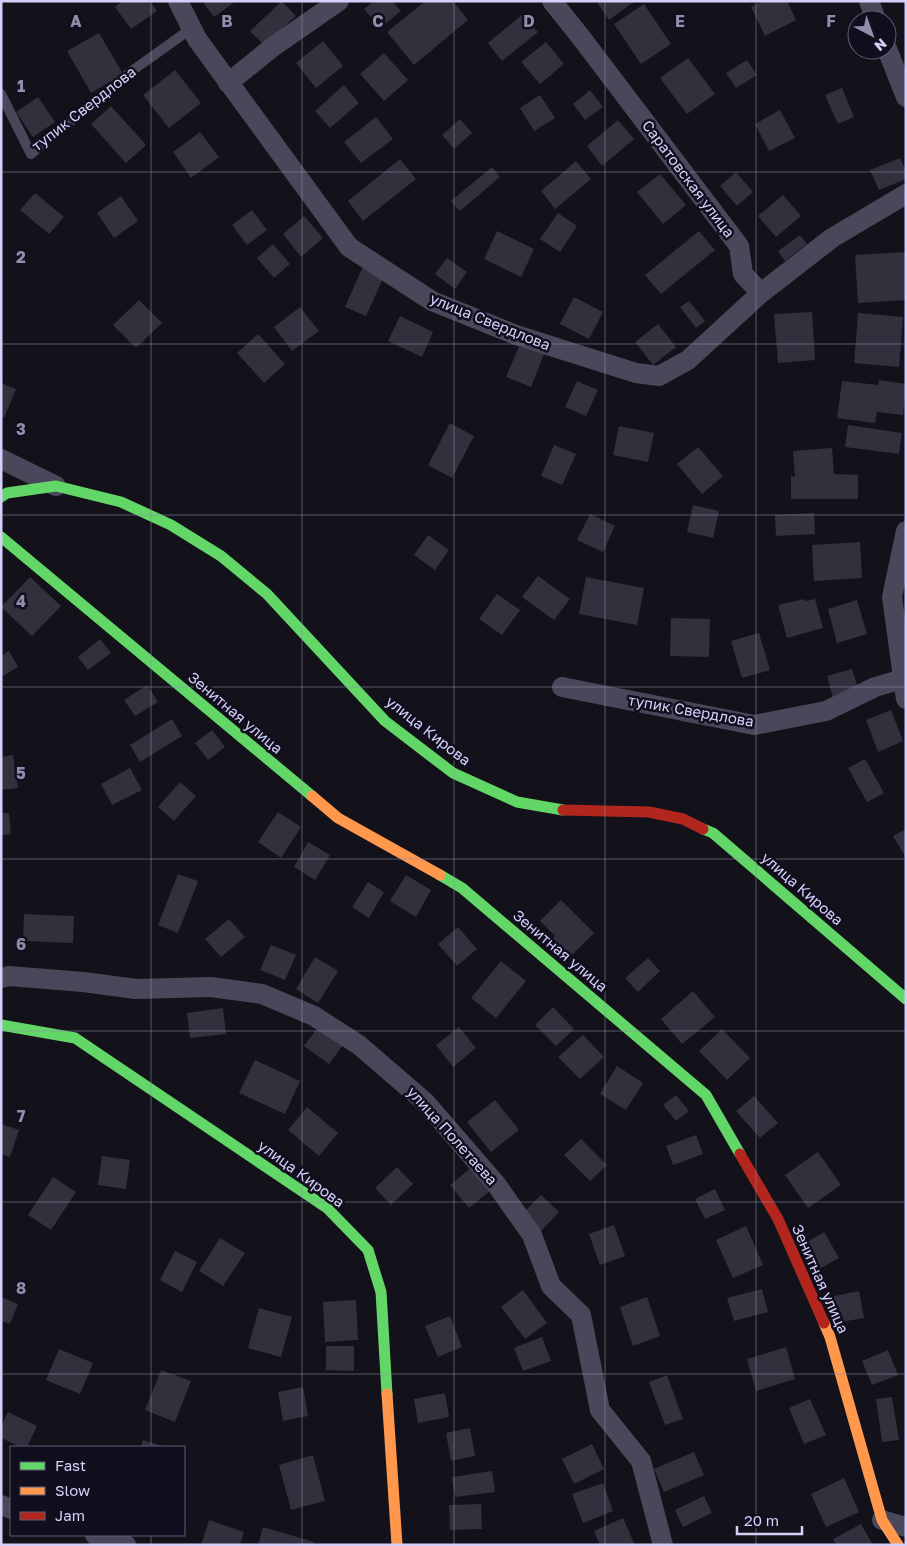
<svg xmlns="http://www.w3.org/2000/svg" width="907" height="1546" font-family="'Golos Text',sans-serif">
  <rect width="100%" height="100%" fill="#13121a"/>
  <path fill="#31303c" d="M123,1H150L157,11L131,29L115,7Z
    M202,1H236L214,17Z
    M282,1L296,16L264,45L250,31Z
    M374,1H392L401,11L380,28L364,9Z
    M421,1H453L468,20L414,65L387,32L423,3Z
    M596,1H635L609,20Z
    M762,1H787L796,20L765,36L751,7Z
    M644,4L671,44L641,64L614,24Z
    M523,14L538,32L502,61L488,43Z
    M99,33L123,74L91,93L67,51Z
    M323,41L343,66L316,88L296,63Z
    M546,42L564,64L540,84L521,62Z
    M384,53L408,80L384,101L360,74Z
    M688,58L715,94L687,114L660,78Z
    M747,60L757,75L736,88L726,73Z
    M175,70L201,103L169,128L143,95Z
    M344,85L359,103L330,128L315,111Z
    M842,88L854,117L838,124L825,95Z
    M590,90L603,107L585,120L573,104Z
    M540,95L555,118L534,131L520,108Z
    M38,97L55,122L33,137L16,112Z
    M111,106L146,145L126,163L91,124Z
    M780,110L795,138L769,151L755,124Z
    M376,117L393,139L361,163L344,142Z
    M460,119L472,133L454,149L442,135Z
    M618,120L634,139L602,166L587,146Z
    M200,132L219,157L191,178L173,152Z
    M900,158L906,171V179L879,190L870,170Z
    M400,159L416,179L363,221L348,201Z
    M576,161L591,179L555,209L541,191Z
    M492,167L500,177L460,211L451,201Z
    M736,172L753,192L737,206L720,186Z
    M660,174L686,205L663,224L637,192Z
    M35,193L64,217L49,234L20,210Z
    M783,195L801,216L776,237L758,216Z
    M121,196L138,221L114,238L97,213Z
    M252,210L267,230L247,245L232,225Z
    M558,213L577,226L560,252L540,239Z
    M304,216L323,238L301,257L283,234Z
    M497,231L534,249L521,277L484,259Z
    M699,231L715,250L661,294L645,275Z
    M800,235L807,244L785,261L778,251Z
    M273,244L290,264L274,278L257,258Z
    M906,252V300L858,303L855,255Z
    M447,258L467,272L455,289L435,274Z
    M364,264L385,274L366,316L345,307Z
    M574,297L603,312L589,339L560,324Z
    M139,300L162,323L136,348L113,325Z
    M689,301L705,321L696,328L680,307Z
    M300,307L319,331L292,351L274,327Z
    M812,312L815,360L778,363L774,314Z
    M858,313L903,317L899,367L854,363Z
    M400,316L433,332L422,357L388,341Z
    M658,324L676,347L653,365L635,342Z
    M258,334L285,364L264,383L237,353Z
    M520,344L544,354L531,387L506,377Z
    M879,380L906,384L903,415L877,412L875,423L837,418L842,381L878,385Z
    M577,381L598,390L586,416L565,407Z
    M1,383L16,389L4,418L1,417Z
    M450,423L474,436L452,478L428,465Z
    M848,425L902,433L899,454L845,447Z
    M619,426L654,433L648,462L613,455Z
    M554,445L576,454L562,485L541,476Z
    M698,447L723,476L702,494L677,464Z
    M832,448L834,474L858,475V499H791V476L795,477L793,451Z
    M693,505L719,511L713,538L687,532Z
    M814,513L815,534L776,536L775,515Z
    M590,514L615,526L603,552L577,540Z
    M428,535L449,550L435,570L414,555Z
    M860,542L862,578L814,581L812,545Z
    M538,576L570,599L554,620L522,597Z
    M30,577L61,606L32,636L1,607Z
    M586,577L644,588L637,625L579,614Z
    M497,594L520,610L502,635L479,619Z
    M804,599L805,601L815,599L823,628L787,638L778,605Z
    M857,600L867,634L837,643L828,609Z
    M671,618L710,619L709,657L670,656Z
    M759,633L770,670L742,678L731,641Z
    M100,639L111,653L88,670L78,657Z
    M9,651L18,667L1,677V656Z
    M852,669L859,691L833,698L827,676Z
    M147,685L158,702L135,716L124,700Z
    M891,710L903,741L878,752L866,720Z
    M172,719L182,736L140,762L130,745Z
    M212,730L225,747L208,760L195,743Z
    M13,755L18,788L1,790V757Z
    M865,759L884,793L867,802L848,768Z
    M130,768L142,790L112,805L101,784Z
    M180,782L196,796L174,821L158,807Z
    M278,812L301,827L281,858L258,842Z
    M1,813H9L11,834L1,835Z
    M906,829V858L893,836Z
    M308,842L330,855L315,880L294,867Z
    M178,874L198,881L178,933L158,925Z
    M406,875L431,890L416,917L390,901Z
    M368,882L384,892L369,918L352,907Z
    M561,900L594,933L568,959L550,942L555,936L540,921Z
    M24,914L74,916L73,943L23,941Z
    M229,919L245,937L221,957L205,939Z
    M458,927L477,949L457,966L438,944Z
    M271,945L296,955L285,980L260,970Z
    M315,957L338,971L318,1003L296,989Z
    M648,958L660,971L638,992L625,978Z
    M501,961L526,981L496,1018L471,998Z
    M693,991L715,1017L682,1044L661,1019Z
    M553,1007L574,1029L556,1046L535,1025Z
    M223,1008L226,1034L190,1038L187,1013Z
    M321,1023L346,1041L329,1064L304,1046Z
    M459,1027L476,1048L453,1067L436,1045Z
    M722,1029L750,1058L727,1080L699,1051Z
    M583,1035L604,1057L580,1079L558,1057Z
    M255,1060L300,1081L285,1114L239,1093Z
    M617,1066L643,1083L626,1110L600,1094Z
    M676,1095L689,1111L676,1121L663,1105Z
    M754,1096L778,1123L760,1138L736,1111Z
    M495,1100L519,1130L491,1152L467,1122Z
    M307,1107L338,1133L319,1156L288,1130Z
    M1,1124L19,1130L10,1157L1,1154Z
    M696,1135L703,1154L673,1165L666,1146Z
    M581,1139L607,1165L590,1181L564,1155Z
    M818,1152L841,1185L808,1208L785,1175Z
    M102,1156L130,1160L126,1189L98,1185Z
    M397,1167L413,1184L391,1205L375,1188Z
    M472,1167L491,1190L469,1208L450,1185Z
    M53,1177L76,1192L51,1230L28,1215Z
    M715,1189L725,1210L705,1219L695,1199Z
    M541,1195L559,1212L541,1231L522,1214Z
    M614,1225L625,1256L600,1265L589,1234Z
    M746,1226L763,1265L733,1278L716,1240Z
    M824,1232L839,1258L819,1269L804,1244Z
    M220,1238L245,1253L223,1286L199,1271Z
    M175,1251L197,1262L182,1292L160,1280Z
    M762,1289L768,1312L734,1321L727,1298Z
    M523,1290L547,1323L525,1339L501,1307Z
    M859,1291L864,1318L835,1323L830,1297Z
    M1,1297L18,1304L10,1324L1,1321Z
    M647,1297L660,1336L633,1346L620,1307Z
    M356,1300L358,1340L325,1342L323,1302Z
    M259,1308L292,1317L281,1357L248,1348Z
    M450,1316L462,1347L438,1357L425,1326Z
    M542,1337L551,1361L523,1371L514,1348Z
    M326,1346H354V1371L326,1370Z
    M786,1347L795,1379L756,1391L747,1359Z
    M59,1349L93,1363L80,1394L46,1380Z
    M888,1350L898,1375L872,1385L862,1361Z
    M161,1370L191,1381L175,1422L145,1410Z
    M667,1375L683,1419L665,1425L649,1382Z
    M303,1387L308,1416L283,1421L278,1392Z
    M445,1393L449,1417L418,1423L414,1399Z
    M892,1397L899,1440L882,1442L876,1399Z
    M810,1399L826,1435L804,1444L789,1408Z
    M8,1412L37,1426L27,1447H21L1,1438V1427Z
    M470,1428L475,1456L451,1461L446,1433Z
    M143,1440L166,1447H141Z
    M592,1444L604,1469L574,1484L562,1459Z
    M694,1452L704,1475L664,1492L654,1469Z
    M313,1455L325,1501L291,1510L279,1465Z
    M492,1471L495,1492L455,1497L452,1477Z
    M844,1478L859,1512L826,1527L811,1494Z
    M603,1483L613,1511L583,1523L572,1494Z
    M704,1496L712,1513L683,1527L675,1510Z
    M481,1504L482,1529L450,1530L449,1505Z
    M623,1518L635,1545H600L594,1531Z
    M209,1520L244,1532L240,1545H201Z
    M861,1524L873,1545H837L833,1539Z
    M263,1527L314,1542L313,1545H258Z"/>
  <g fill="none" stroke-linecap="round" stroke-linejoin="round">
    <path stroke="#49485a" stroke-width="10" d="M1,94L31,154L129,73L192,28"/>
    <path stroke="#49485a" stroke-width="20" d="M178,1L197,39L349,247L432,301L516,335L636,373L659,376L688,360L761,293
      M552,1L583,40L739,246L743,274L761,293L832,238L906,194
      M869,1L876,20
      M887,49L906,97
      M228,83L274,46L339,1
      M1,459L56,486
      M906,531L892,597L906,699
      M562,687L754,725L826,711L875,687L903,679
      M1,978L9,976L83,982L136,989L211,987L262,994L314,1016L359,1045L425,1102L496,1184L532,1235L551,1286L581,1315L600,1410L641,1461L663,1545
      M1,1505L11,1509
      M882,1520L906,1527
      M95,1535L126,1545"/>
    <path stroke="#63d668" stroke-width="11" d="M1,497L7,493L56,486L121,502L171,525L221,556L267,594L385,721L453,773L517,802L563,810
      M1,537L312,796
      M703,829L713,833L906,999
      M440,875L462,888L706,1095L740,1154
      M1,1025L75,1038L327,1208L368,1250L381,1292L387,1394"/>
    <path stroke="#ff974d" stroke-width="11" d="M312,796L338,818L440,875
      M824,1323L830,1337L882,1520L898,1545
      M387,1394L397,1545"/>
    <path stroke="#b3261e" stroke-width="11" d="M563,810L649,812L683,819L703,829
      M740,1154L778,1219L824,1323"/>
  </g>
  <path fill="none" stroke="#918eac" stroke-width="1" stroke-opacity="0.55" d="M151,1V1447M302,1V1545M454,1V1545M605,1V1545M756,1V1545M1,172H906M1,344H906M1,515H906M1,687H906M1,859H906M1,1031H906M1,1202H906M1,1374H906M151,1535V1545"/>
  <g text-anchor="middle" stroke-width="5" stroke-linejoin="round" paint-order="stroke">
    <g font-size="15" fill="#d5d0fa" stroke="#110e1e">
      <text transform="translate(84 109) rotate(-38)" y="5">тупик Свердлова</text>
      <text transform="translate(688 179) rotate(53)" y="5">Саратовская улица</text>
      <text transform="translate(490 322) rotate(22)" y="5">улица Свердлова</text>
      <text transform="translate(691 711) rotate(10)" y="5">тупик Свердлова</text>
      <text transform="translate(235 713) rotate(40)" y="5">Зенитная улица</text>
      <text transform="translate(428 731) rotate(38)" y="5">улица Кирова</text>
      <text transform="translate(802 889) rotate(41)" y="5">улица Кирова</text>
      <text transform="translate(560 951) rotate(40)" y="5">Зенитная улица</text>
      <text transform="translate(452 1136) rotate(48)" y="5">улица Полетаева</text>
      <text transform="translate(301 1174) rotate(36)" y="5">улица Кирова</text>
      <text transform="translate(820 1279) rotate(66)" y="5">Зенитная улица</text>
    </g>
  </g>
  <g font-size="16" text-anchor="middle" font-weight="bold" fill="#918eac" stroke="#110e1e" stroke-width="5" stroke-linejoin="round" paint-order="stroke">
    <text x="76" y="27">A</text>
    <text x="227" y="27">B</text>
    <text x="378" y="27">C</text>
    <text x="529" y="27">D</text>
    <text x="680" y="27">E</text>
    <text x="831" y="27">F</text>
    <text x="21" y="92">1</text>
    <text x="21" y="263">2</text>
    <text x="21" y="435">3</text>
    <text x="21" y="607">4</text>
    <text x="21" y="779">5</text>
    <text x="21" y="950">6</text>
    <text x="21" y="1122">7</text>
    <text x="21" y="1294">8</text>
  </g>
  <rect width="907" height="1546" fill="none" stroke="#d5d0fa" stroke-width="5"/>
  <rect x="10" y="1446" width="175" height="90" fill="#110e1e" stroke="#5f5c76"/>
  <rect x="20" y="1462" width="25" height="8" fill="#63d668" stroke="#5f5c76"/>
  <text x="55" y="1471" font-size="15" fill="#d5d0fa">Fast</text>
  <rect x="20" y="1487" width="25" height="8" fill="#ff974d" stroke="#5f5c76"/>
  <text x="55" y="1496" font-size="15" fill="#d5d0fa">Slow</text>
  <rect x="20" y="1512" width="25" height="8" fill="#b3261e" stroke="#5f5c76"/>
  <text x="55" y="1521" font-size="15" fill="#d5d0fa">Jam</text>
  <g transform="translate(872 35) rotate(139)"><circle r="24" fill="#110e1e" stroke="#5f5c76"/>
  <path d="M0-4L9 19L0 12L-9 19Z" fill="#918eac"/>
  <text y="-8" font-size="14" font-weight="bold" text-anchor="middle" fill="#d5d0fa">N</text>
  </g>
  <path d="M737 1526v8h65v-8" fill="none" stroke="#d5d0fa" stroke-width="2.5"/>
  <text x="744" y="1526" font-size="15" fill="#d5d0fa" stroke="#110e1e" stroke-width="4" paint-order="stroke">20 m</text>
</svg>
